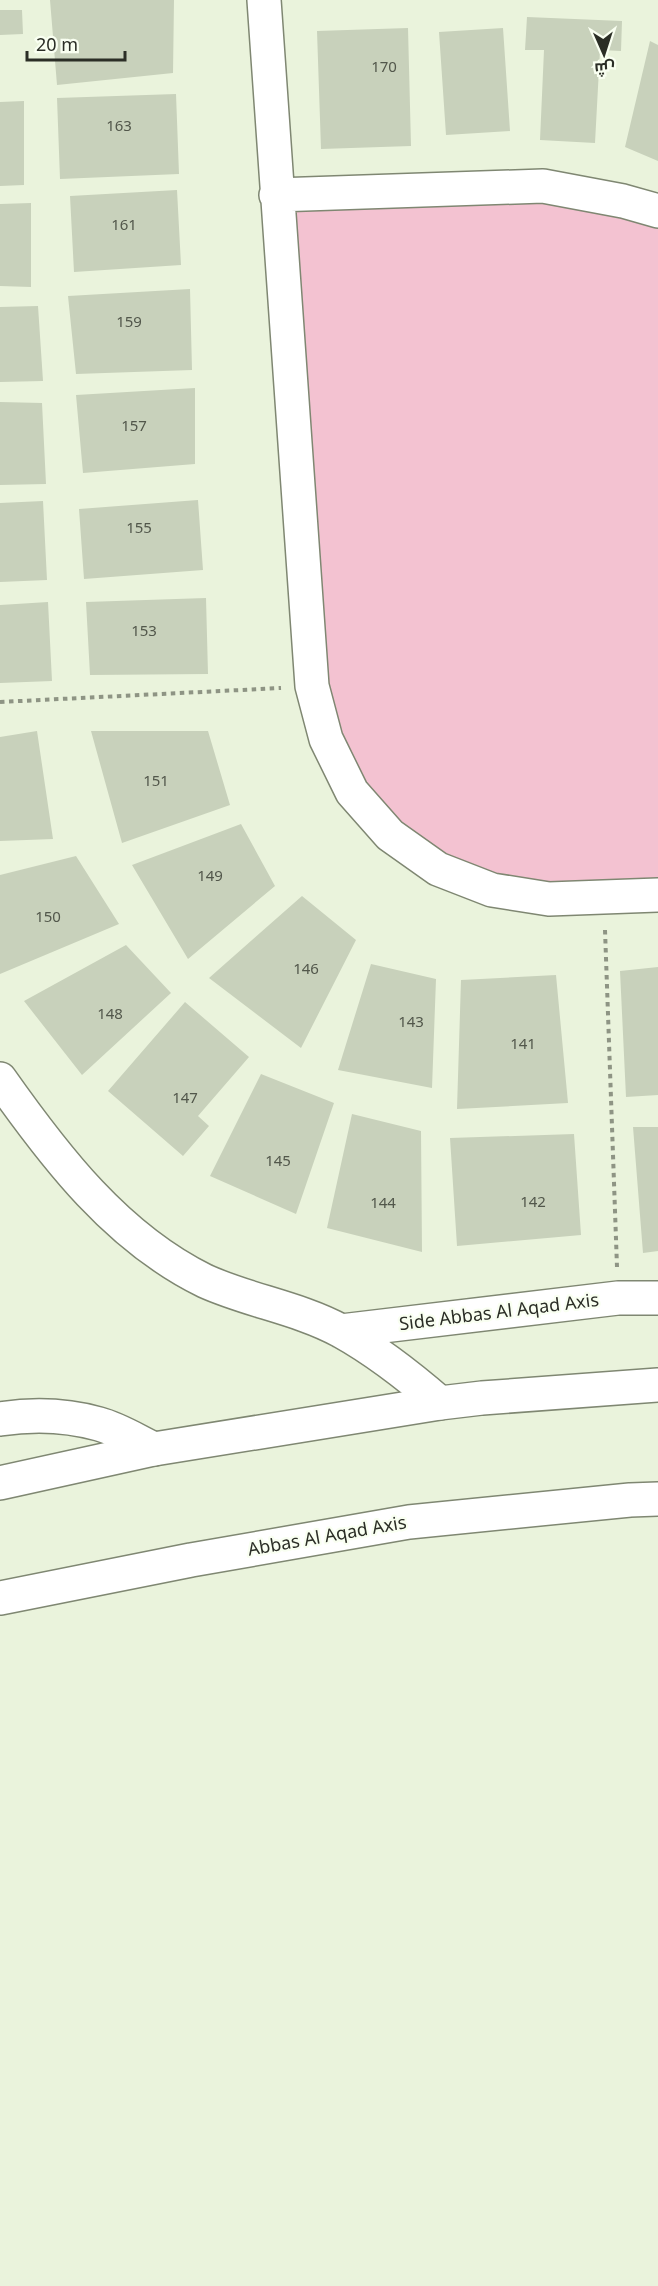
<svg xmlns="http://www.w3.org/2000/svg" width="658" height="2286" font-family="'Noto Sans',Cairo,sans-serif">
  <rect width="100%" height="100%" fill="#eaf3dc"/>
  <path fill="#f3c2d1" d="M543,186L658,211V895L604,896L438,869L326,739L276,195Z"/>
  <path fill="#c8d1bb" d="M50,0H174L173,73L57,85Z
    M0,10H22L23,34L0,35Z
    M527,17L622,21L621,51L600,50L595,143L540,140L544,50H525Z
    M408,28L411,146L321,149L317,31Z
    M503,28L510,131L446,135L439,32Z
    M650,41L658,45V161L625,147Z
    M176,94L179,174L60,179L57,98Z
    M24,101V185L0,186V102Z
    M177,190L181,265L74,272L70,196Z
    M31,203V287L0,286V204Z
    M190,289L192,370L76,374L68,296Z
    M38,306L43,381L0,382V307Z
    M195,388V464L83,473L76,395Z
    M0,402L42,403L46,484L0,485Z
    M198,500L203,570L84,579L79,509Z
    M43,501L47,580L0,582V503Z
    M206,598L208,674L90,675L86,602Z
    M48,602L52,681L0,683V605Z
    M37,731L53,839L0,841V737Z
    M91,731H208L230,805L122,843Z
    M241,824L275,886L188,959L132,865Z
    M76,856L119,924L0,974V875Z
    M302,896L356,940L301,1048L209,978Z
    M126,945L171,993L82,1075L24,1001Z
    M371,964L436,979L432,1088L338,1070Z
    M658,967V1095L626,1097L620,971Z
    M556,975L568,1103L457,1109L461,980Z
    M185,1002L249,1057L198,1116L209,1126L183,1156L108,1091Z
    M261,1074L334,1103L296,1214L210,1176Z
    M352,1114L421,1131L422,1252L327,1228Z
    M633,1127H658V1251L643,1253Z
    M574,1134L581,1235L457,1246L450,1138Z"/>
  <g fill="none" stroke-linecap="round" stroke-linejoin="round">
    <g stroke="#7f8772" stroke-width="36">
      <path id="minor" d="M264,0L312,686L326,739L352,792L390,835L438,869L492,890L549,899L658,895
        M276,195L543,186L623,201L658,211
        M0,1079C55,1157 117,1238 205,1281C249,1301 299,1308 341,1331C377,1351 410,1377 440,1403
        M341,1331L618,1298H658
        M0,1419C32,1414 67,1415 99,1424C118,1429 137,1441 154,1449"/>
    </g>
    <g stroke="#7f8772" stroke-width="36">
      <path id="major" d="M0,1483L154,1449L440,1403L482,1398L658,1385
        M0,1598L191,1560L409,1522L630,1500L658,1499"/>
    </g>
    <path stroke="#8e9484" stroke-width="4" stroke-dasharray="4.5 4.5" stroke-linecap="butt" d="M0,702L281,688
      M605,930L617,1267"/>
    <use href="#minor" stroke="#fff" stroke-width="33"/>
    <use href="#major" stroke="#fff" stroke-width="33"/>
  </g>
  <g text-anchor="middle" stroke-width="4.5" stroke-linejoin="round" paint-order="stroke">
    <g font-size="15" fill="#52574b">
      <text x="384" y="72">170</text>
      <text x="119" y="131">163</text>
      <text x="124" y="230">161</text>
      <text x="129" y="327">159</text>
      <text x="134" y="431">157</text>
      <text x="139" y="533">155</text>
      <text x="144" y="636">153</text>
      <text x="156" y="786">151</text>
      <text x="210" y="881">149</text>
      <text x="48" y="922">150</text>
      <text x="306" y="974">146</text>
      <text x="110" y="1019">148</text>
      <text x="411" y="1027">143</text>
      <text x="523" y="1049">141</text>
      <text x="185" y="1103">147</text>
      <text x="278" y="1166">145</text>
      <text x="533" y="1207">142</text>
      <text x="383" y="1208">144</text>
    </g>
    <g font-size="18" fill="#2b2e26" stroke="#f9fff1">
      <text transform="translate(499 1312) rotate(-7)" y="6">Side Abbas Al Aqad Axis</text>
      <text transform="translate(327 1536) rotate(-10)" y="6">Abbas Al Aqad Axis</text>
    </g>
  </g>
  <g transform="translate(604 54) rotate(177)" stroke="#f9fff1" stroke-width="4.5" paint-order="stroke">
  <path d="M0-4.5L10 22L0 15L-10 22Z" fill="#2b2e26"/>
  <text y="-9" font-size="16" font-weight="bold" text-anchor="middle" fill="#2b2e26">ش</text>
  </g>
  <path d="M27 51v9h98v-9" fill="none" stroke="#2b2e26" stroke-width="3"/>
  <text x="36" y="51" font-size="18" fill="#2b2e26" stroke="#f9fff1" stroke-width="4.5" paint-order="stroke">20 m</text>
</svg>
